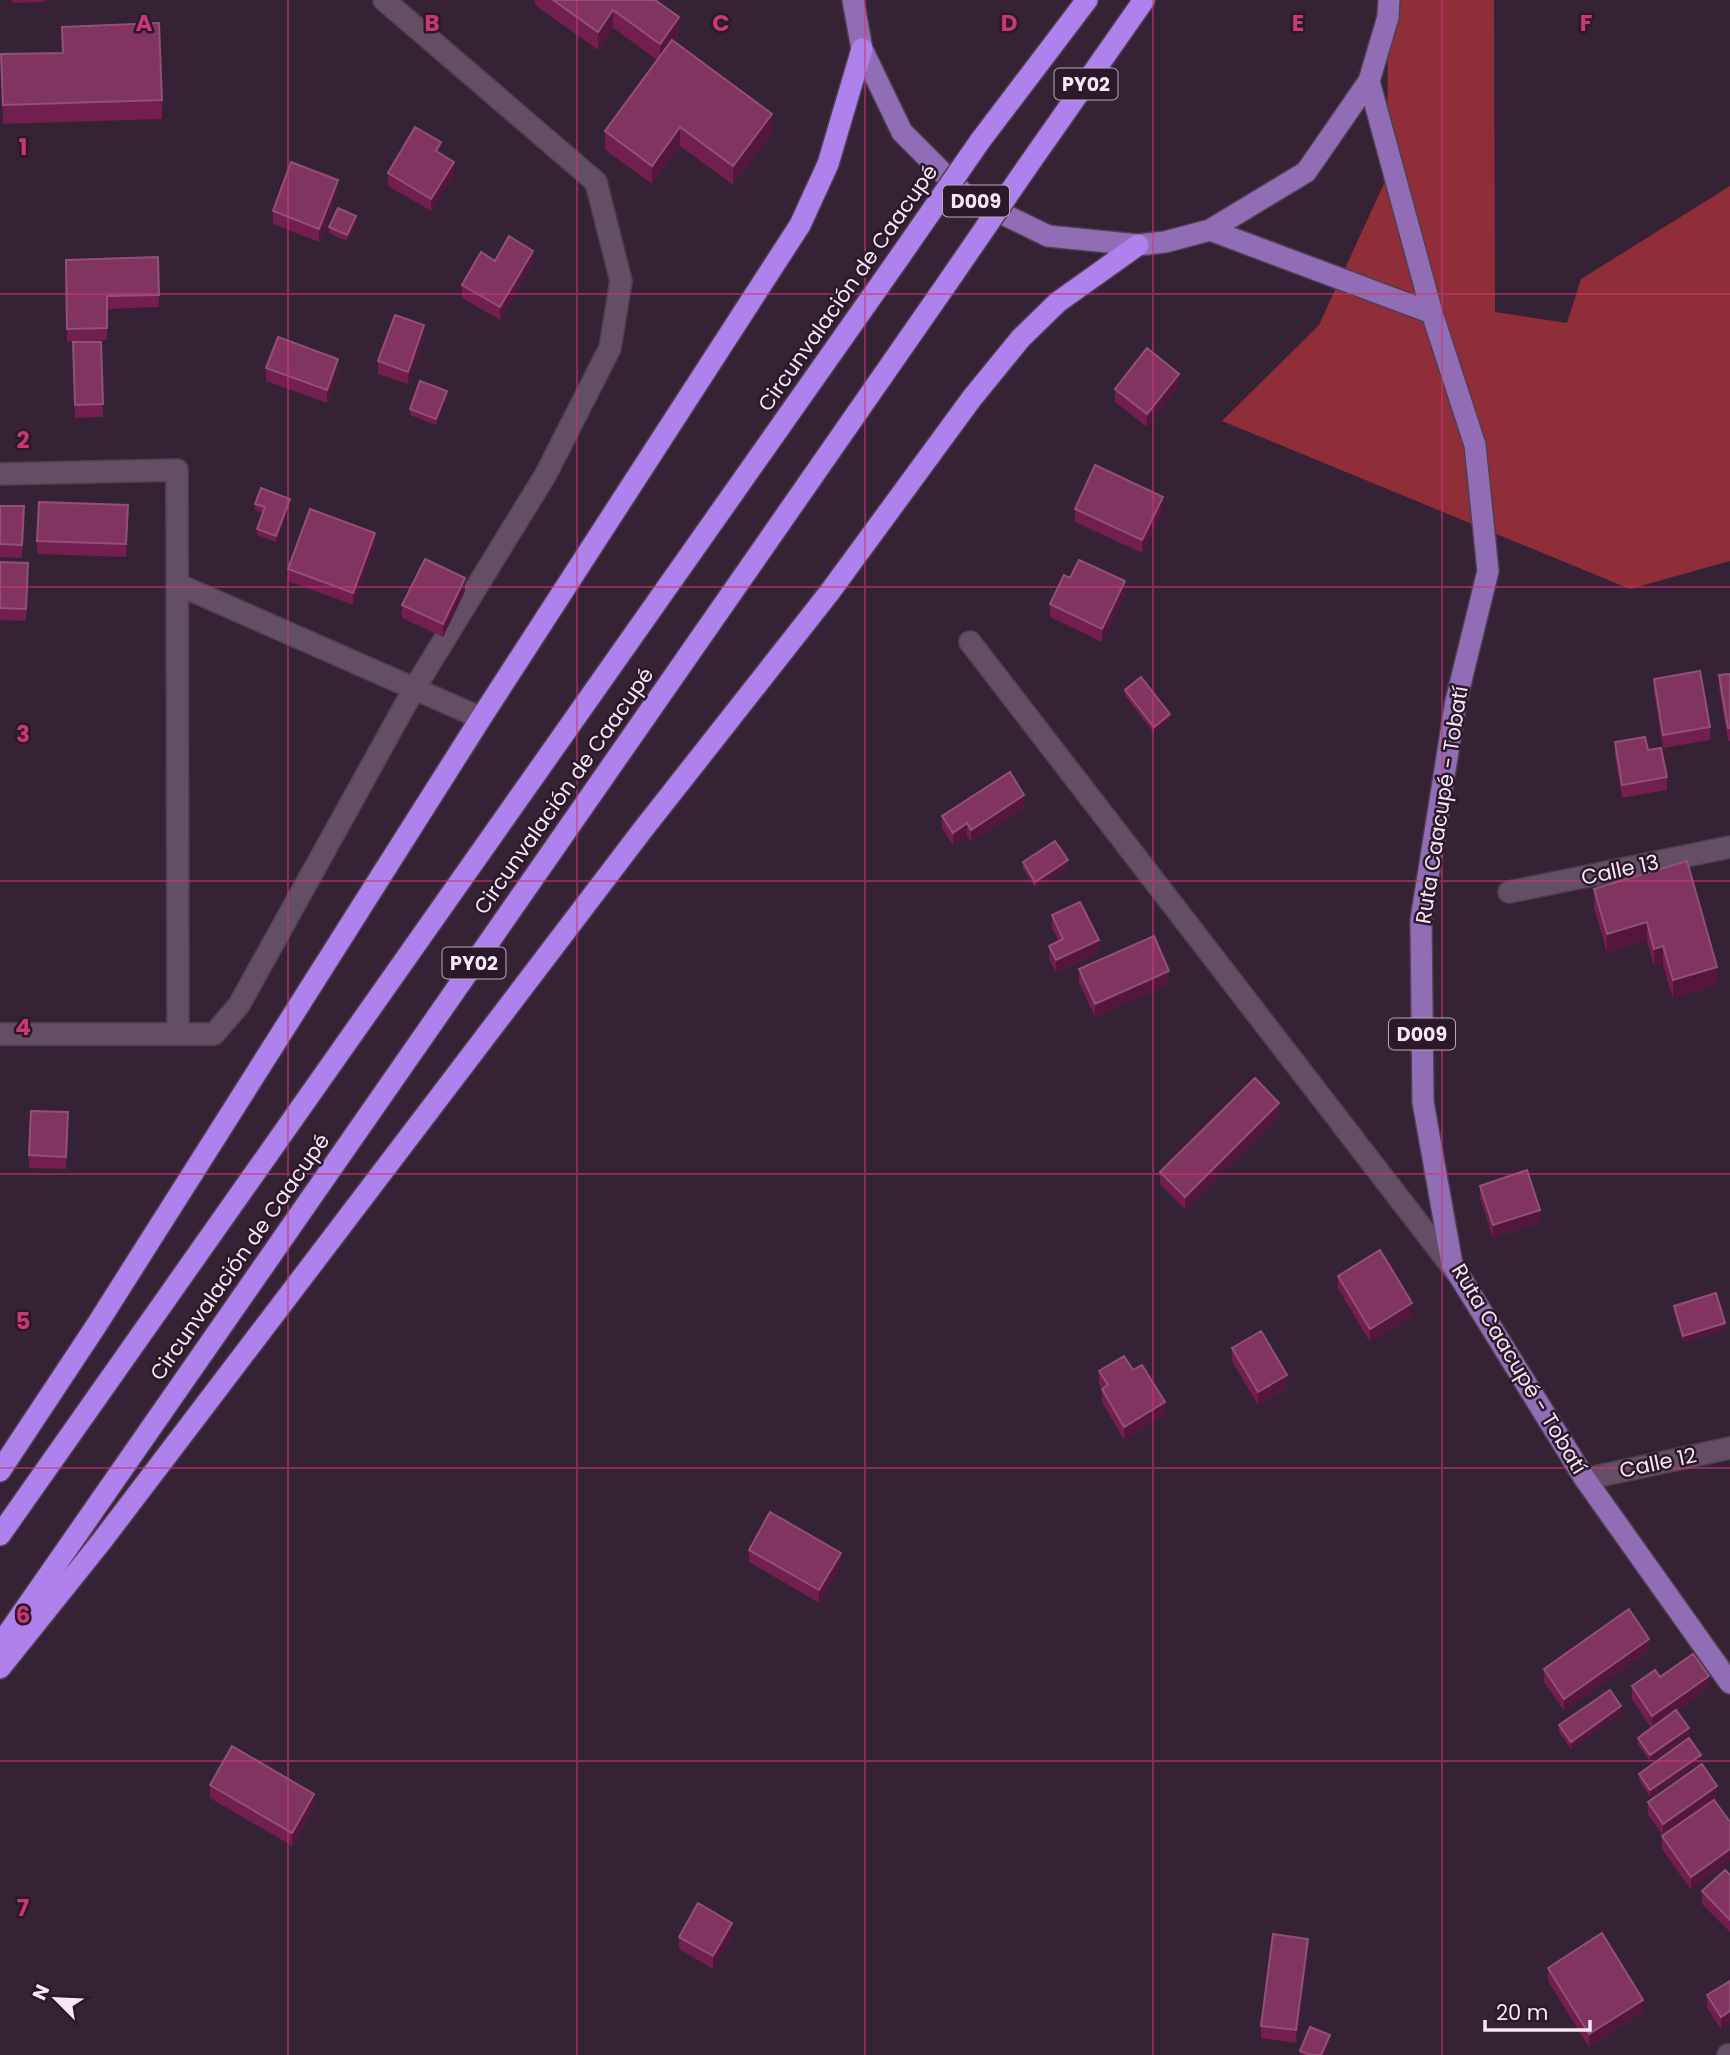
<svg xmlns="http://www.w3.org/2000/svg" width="1730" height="2055" font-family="Poppins,sans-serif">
  <rect width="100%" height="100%" fill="#352235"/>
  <path fill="#8f2e39" d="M1397,0H1494L1495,312L1567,323L1581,279L1730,186V561L1630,589L1222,421L1319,325L1387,177L1388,17Z"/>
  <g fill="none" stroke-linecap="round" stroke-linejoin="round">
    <g stroke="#503f50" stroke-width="24">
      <path id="lane" d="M177,584L481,718"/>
    </g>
    <g stroke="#503f50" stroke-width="24">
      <path id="street" d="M0,474L177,470L178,1034
        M970,642L1456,1272
        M1509,892L1730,847
        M0,1034H214L239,1005L414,689L546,474L610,348L621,281L596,182L384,0
        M1585,1479L1730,1448
        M1728,2055H1730"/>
    </g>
    <g stroke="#503f50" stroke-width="24">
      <path id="primary" d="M853,0L862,49L902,132L966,196L1048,236L1138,245L1165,242L1210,230L1306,172L1369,81L1388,17L1389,0
        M1369,81L1432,313L1475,445L1488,571L1456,701L1421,920L1423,1102L1452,1264L1585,1479L1730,1683
        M1210,230L1432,313"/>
    </g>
    <g stroke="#503f50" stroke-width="24">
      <path id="highway" d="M980,141L1087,0
        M1027,167L1144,0
        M0,1471L96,1326L481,718L800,225L828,164L862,49
        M0,1535L901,255
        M0,1645L948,282
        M0,1668L101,1542L641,832L829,593L972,398L1021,338L1058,302L1138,245"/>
    </g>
    <use href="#lane" stroke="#644e63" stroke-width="21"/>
    <use href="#street" stroke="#644e63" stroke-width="21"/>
    <use href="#primary" stroke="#916db6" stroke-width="21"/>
    <use href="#highway" stroke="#af81ed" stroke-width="21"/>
    <g stroke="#503f50" stroke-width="24" stroke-linecap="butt">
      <path id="highway-bridge" d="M901,255L980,141
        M948,282L1027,167"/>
    </g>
    <use href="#highway-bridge" stroke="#af81ed" stroke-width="21"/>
  </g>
  <path fill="#721e4e" d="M12,0H45V2L12,3Z
    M535,0H655L679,36L675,42L772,133L733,185L680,146L652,184L605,150V131L657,60L613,28L598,50L535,5Z
    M62,27L162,100V119L3,124L1,54L62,53Z
    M441,154L454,174L431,211L388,186V173Z
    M338,193L319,242L273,224V211Z
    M356,223L347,241L329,233V227Z
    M158,257L159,307L107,309V340L67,342L66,260Z
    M495,261L533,263L500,320L462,298V285Z
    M424,338L408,384L378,374V361Z
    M101,342L103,417L75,418L73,355Z
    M266,368L338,372L327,403L266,381Z
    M1179,386L1147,427L1115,402V389Z
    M447,397L436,425L410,415V409Z
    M255,504L290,505L276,542L257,535V529L263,513L255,510Z
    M128,505L126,557L37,554V541Z
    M0,506L24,519L22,558L0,557Z
    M1075,509L1163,510L1142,553L1075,522Z
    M375,545L353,605L288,581V569Z
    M0,562L28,576L26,621L0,620Z
    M1070,578L1125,594L1102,642L1050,617V604Z
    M465,591L443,637L402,618V605Z
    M1730,674V741H1728L1719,688V675Z
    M1654,679L1710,727V740L1663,748L1654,692Z
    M1125,690L1170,720L1154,733L1125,696Z
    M1615,742L1648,750L1667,777V790L1622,798L1615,755Z
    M1024,808L971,842L967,836L953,845L942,828V816Z
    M1687,861L1717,985L1673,999L1663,965L1654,967L1647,941L1607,953L1594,907V889Z
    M1023,862L1068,867L1035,888L1023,868Z
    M1052,915L1099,953L1056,973L1049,959V946L1059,941L1052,928Z
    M1079,969L1169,984L1095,1017L1079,982Z
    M1279,1116L1185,1209L1160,1184V1172Z
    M68,1125L66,1169L29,1168V1155Z
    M1480,1186L1540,1223L1493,1238L1480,1198Z
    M1338,1276L1412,1316L1370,1342L1338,1288Z
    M1674,1306L1725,1330L1683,1342L1674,1312Z
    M1232,1348L1287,1388L1258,1405L1232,1361Z
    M1133,1370L1165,1415L1124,1440L1102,1402V1389L1099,1384V1371Z
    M749,1550L841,1565L819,1603L749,1562Z
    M1649,1651L1564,1711L1544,1682V1669Z
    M1660,1677L1709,1688L1677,1711L1689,1735L1650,1762L1638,1744V1738L1651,1728L1632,1699V1686Z
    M1621,1713L1571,1749L1559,1732V1725Z
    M1701,1761L1650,1797L1639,1780V1774Z
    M210,1785L314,1807L292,1846L210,1798Z
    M1717,1798L1714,1800L1691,1890L1662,1849V1836H1663L1648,1815V1802Z
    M1730,1875V1932L1702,1904V1891Z
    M732,1935L713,1969L679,1949V1937Z
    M1308,1952L1296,2043L1261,2038V2026Z
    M1548,1968L1643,2012L1589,2047L1548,1981Z
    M1730,1981V2024L1721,2029L1707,2008V1995Z
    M1330,2042L1324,2055H1300V2051Z"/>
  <path fill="#54173c" d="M613,10V28L598,50V32Z
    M679,17V36L660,63V44Z
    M772,114V133L733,185V166Z
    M680,127V146L652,184V166Z
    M441,142V155L436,151Z
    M454,162V174L431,211V199Z
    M338,180V193L319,242V229Z
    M356,216V223L347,241V235Z
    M533,251V263L500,320V307Z
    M424,325V338L408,384V372Z
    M338,359V372L327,403V390Z
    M1179,374V386L1147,427V414Z
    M447,391V397L436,425V419Z
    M1163,497V510L1142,553V540Z
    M290,499V505L276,542V536Z
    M375,533V545L353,605V593Z
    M465,578V591L443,637V624Z
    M1125,581V594L1102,642V629Z
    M1170,714V720L1154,733V727Z
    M1024,795V808L971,842V830Z
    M967,823V836L953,845V833Z
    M1068,860V867L1035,888V882Z
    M1647,922V941L1607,953V934Z
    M1099,940V953L1056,973V960Z
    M1663,946V965L1654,967V949Z
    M1717,967V985L1673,999V980Z
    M1169,971V984L1095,1017V1004Z
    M1279,1103V1116L1185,1209V1197Z
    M1540,1210V1223L1493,1238V1225Z
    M1412,1303V1316L1370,1342V1329Z
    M1725,1323V1330L1683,1342V1336Z
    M1287,1375V1388L1258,1405V1392Z
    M1165,1402V1415L1124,1440V1427Z
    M841,1553V1565L819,1603V1590Z
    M1649,1639V1651L1564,1711V1699Z
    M1709,1676V1688L1652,1729V1716Z
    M1621,1706V1713L1571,1749V1742Z
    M1689,1728V1735L1650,1762V1755Z
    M1701,1755V1761L1650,1797V1790Z
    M1717,1786V1798L1663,1836V1824Z
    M314,1794V1807L292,1846V1833Z
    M1730,1849V1862L1691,1890V1877Z
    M732,1923V1935L713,1969V1956Z
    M1308,1939V1952L1296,2043V2030Z
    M1643,2000V2012L1589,2047V2034Z
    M1730,2011V2024L1721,2029V2017Z
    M1330,2035V2042L1324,2055H1321Z"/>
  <path fill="#80345f" stroke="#925077" stroke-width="2" d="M553,0H655L679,17L660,44L613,10L598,32Z
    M159,23L162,100L3,105L1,54L63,53L62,27Z
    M672,40L772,114L733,166L680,127L652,166L605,131Z
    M415,127L441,142L436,151L454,162L431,199L388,173Z
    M291,162L338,180L319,229L273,211Z
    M338,208L356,216L347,235L329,227Z
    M509,236L533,251L500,307L462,285L481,252L495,261Z
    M158,257L159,295L107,296V328L67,329L66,260Z
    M395,315L424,325L408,372L378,361Z
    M278,337L338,359L327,390L266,368Z
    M73,342H101L103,404L75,405Z
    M1147,348L1179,374L1147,414L1115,389Z
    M420,381L447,391L436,419L410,409Z
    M1095,465L1163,497L1142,540L1075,509Z
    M261,488L290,499L276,536L257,529L265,507L255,504Z
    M39,502L128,505L126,544L37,541Z
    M0,506H24L22,545L0,544Z
    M310,509L375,533L353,593L288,569Z
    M425,559L465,578L443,624L402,605Z
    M1079,560L1125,581L1102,629L1050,604L1064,575L1070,578Z
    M0,562L28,563L26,609L0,608Z
    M1700,671L1710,727L1663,735L1654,679Z
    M1730,674V728H1728L1719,675Z
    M1141,677L1170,714L1154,727L1125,690Z
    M1645,737L1648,750L1661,748L1667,777L1622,785L1615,742Z
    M1010,772L1024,795L971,830L967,823L953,833L942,816Z
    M1055,841L1068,860L1035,882L1023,862Z
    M1687,861L1717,967L1673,980L1663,946L1654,949L1647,922L1607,934L1594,889Z
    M1080,902L1099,940L1056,960L1049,946L1063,939L1052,915Z
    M1154,936L1169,971L1095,1004L1079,969Z
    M1255,1078L1279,1103L1185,1197L1160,1172Z
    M31,1111L68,1112L66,1157L29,1155Z
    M1527,1170L1540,1210L1493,1225L1480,1186Z
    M1380,1250L1412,1303L1370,1329L1338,1276Z
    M1716,1293L1725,1323L1683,1336L1674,1306Z
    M1261,1331L1287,1375L1258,1392L1232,1348Z
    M1124,1356L1133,1370L1142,1365L1165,1402L1124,1427L1102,1389L1108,1385L1099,1371Z
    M770,1512L841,1553L819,1590L749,1550Z
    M1629,1609L1649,1639L1564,1699L1544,1669Z
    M1693,1654L1709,1676L1652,1716L1632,1686L1655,1670L1660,1677Z
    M1610,1690L1621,1706L1571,1742L1559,1725Z
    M1676,1710L1689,1728L1650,1755L1638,1738Z
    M1689,1738L1701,1755L1650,1790L1639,1774Z
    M232,1746L314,1794L292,1833L210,1785Z
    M1702,1764L1717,1786L1663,1824L1648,1802Z
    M1714,1800L1730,1822V1849L1691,1877L1662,1836Z
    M1725,1870L1730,1875V1920L1702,1891Z
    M698,1903L732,1923L713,1956L679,1937Z
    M1602,1933L1643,2000L1589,2034L1548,1968Z
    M1273,1934L1308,1939L1296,2030L1261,2026Z
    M1730,1981V2011L1721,2017L1707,1995Z
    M1310,2027L1330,2035L1321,2055H1311L1300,2051Z"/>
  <path fill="none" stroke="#ca3772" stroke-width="2" stroke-opacity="0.55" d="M288,0V2055M577,0V2055M865,0V2055M1153,0V2055M1442,0V2055M0,294H1730M0,587H1730M0,881H1730M0,1174H1730M0,1468H1730M0,1761H1730"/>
  <g text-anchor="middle" stroke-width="5" stroke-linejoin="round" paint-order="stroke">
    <g fill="#2b182a" stroke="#b8aab7" stroke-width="2">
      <rect x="1054.5" y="68.5" width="63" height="31" rx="5"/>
      <rect x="943" y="185.5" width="66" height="31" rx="5"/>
      <rect x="442.5" y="947.5" width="63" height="31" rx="5"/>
      <rect x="1389" y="1018.5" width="66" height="31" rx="5"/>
    </g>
    <g font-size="19" font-weight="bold" fill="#f5e8f4">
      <text x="1086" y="91">PY02</text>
      <text x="976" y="208">D009</text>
      <text x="474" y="970">PY02</text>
      <text x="1422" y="1041">D009</text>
    </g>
    <g font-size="21" fill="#f5e8f4" stroke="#2b182a">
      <text transform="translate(848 288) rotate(-55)" y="7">Circunvalación de Caacupé</text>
      <text transform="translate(564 791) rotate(-55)" y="7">Circunvalación de Caacupé</text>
      <text transform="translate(1442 805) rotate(-81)" y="7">Ruta Caacupé - Tobatí</text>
      <text transform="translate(1620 870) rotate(-12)" y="7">Calle 13</text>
      <text transform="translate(240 1257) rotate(-55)" y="7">Circunvalación de Caacupé</text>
      <text transform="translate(1519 1369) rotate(59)" y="7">Ruta Caacupé - Tobatí</text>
      <text transform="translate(1658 1463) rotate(-12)" y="7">Calle 12</text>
    </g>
  </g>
  <g font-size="23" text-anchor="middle" font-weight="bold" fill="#ca3772" stroke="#2b182a" stroke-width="5" stroke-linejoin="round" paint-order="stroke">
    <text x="144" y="31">A</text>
    <text x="432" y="31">B</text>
    <text x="721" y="31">C</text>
    <text x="1009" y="31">D</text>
    <text x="1298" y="31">E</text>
    <text x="1586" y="31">F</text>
    <text x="23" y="155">1</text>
    <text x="23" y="448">2</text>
    <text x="23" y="742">3</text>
    <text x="23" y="1035">4</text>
    <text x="23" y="1329">5</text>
    <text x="23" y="1623">6</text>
    <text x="23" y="1916">7</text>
  </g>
  <g transform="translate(56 1999) rotate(294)" stroke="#2b182a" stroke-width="5" paint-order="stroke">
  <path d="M0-5L12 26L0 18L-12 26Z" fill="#f5e8f4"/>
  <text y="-10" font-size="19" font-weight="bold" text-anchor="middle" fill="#f5e8f4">N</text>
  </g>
  <path d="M1485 2020v10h105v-10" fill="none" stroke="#f5e8f4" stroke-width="3.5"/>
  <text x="1496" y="2020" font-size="21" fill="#f5e8f4" stroke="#2b182a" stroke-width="5" paint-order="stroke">20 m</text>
</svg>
